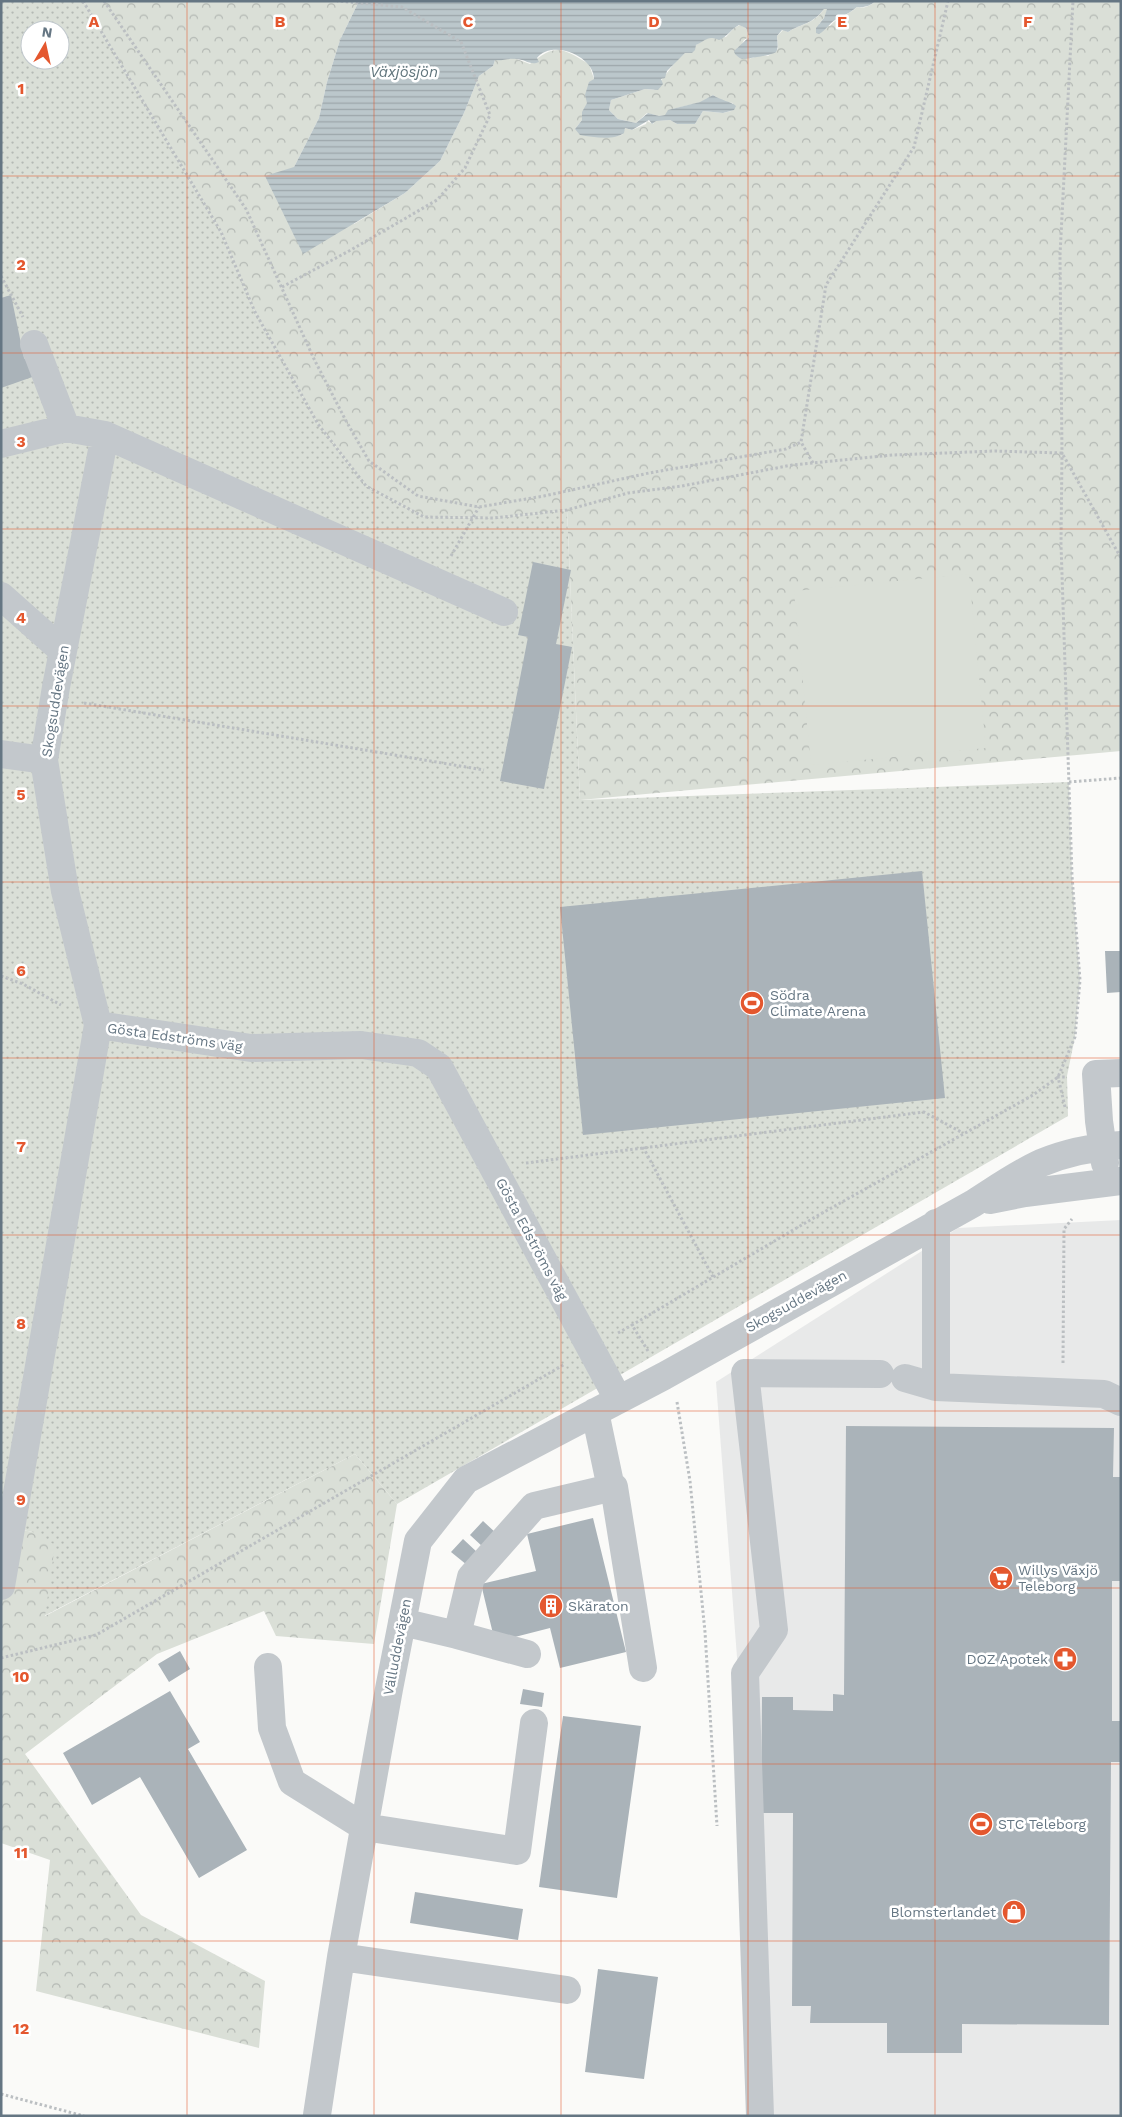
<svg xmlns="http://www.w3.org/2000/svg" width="1122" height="2117" font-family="'Work Sans',sans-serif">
  <defs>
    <pattern id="grass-dots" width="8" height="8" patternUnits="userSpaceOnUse" patternTransform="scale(1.25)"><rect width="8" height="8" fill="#dadfd7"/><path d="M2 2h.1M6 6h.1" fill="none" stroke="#b4b9b4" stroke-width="1.8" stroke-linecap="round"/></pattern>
    <pattern id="forest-crowns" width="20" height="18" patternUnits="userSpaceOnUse" patternTransform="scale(1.25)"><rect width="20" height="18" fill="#dadfd7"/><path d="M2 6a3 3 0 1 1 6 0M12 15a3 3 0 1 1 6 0" fill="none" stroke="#b4b9b4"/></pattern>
    <pattern id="water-rules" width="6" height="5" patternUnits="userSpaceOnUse" patternTransform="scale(1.25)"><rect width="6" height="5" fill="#bbc7cb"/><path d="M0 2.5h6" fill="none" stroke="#9ca6aa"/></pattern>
  </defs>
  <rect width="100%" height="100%" fill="#fafaf8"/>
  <path fill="#e8e9e9" d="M1121,1220V2116H772L716,1382L958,1228Z"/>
  <path fill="url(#grass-dots)" fill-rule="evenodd" d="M1,1H83L221,232L255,312L318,424L366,486L424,517L493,518L567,510L580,800L1069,782L1072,876L1080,980L1075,1037L1067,1076L1068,1116L397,1504L355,1454L44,1616L33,1532L1,1526ZM30,30H60V60H30Z"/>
  <path fill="url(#forest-crowns)" d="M83,1H359L340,40L327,82L319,118L294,167L354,224L405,193L440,161L464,113L479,76L493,66L495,60L514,58L530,64C556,43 562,48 589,64L594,79L586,96L588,100L582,120L575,129C592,136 604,138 622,135L625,128L632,130L646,124L647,121L653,124L655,121L670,120L677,124H695L703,111L723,113L731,111L733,103L724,102L713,95L701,102L673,109L666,115L659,116L647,113L636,123L618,119L609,110L611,100L645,89L654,90L676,61L685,53L706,38L726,37L734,28L740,25L746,28L749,37L744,40L741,46L737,48C754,67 750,53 768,56L778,49L777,36L783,30L788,32C802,23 813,25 824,9L828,8L824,18L819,24L830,26C837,17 849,15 857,7C863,9 871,6 875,1H1121V751L580,800L567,510L493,518L424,517L366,486L318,424L255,312L221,232Z
    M355,1454L397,1504L374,1644L276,1636L264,1611L157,1654L25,1754L141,1915L265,1981L259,2048L36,1991L50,1860L1,1843V1526L33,1532L55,1545L45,1616Z"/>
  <path fill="#dadfd7" d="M969,574L986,748L811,765L794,591Z"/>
  <path fill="url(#water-rules)" d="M359,1H875C871,6 863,8 857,7C850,13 843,16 835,20C829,24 826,30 819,34L816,33V28L824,18L827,9H824C812,25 802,23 788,32L782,30L777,36C777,41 779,48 776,52C774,55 746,59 742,59C739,58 736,55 735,54L734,51L749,37L746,28L739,25C731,29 727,37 719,40C707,35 706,41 696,45L695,50L692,53H685L667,71L665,78L661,79L663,84L658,90L645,89L611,100L609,110L618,119L636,123L648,113L659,116L665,115L668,110L700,102L713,95C720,100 732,102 736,106L734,110L723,113L703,111L695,124H677L670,120L656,121L652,124L649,120L632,130L625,128L624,133C613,141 593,137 580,135L575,129L582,120V112L587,103L585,95L589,82L594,79C594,56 552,39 537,58L539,62C530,66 525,59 516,59C509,58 502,61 495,60L493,66L479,76L464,113L440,161L405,193L303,254L265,176L294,167L319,118L327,82L340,40Z"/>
  <path fill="#aab3b9" d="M11,295L24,358L38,375L1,388V298Z
    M533,562L571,570L556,644L572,647L544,789L500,781L528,637L518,635Z
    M922,871L945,1098L583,1135L560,907Z
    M1105,951H1121V992L1107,993Z
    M846,1426L1114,1428L1113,1477H1121V1581H1112V1721H1121V1762H1111L1109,2025L962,2024V2053H887V2023H810L811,2006H792L793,1813H761L762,1697H793V1710L833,1711V1694L844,1695Z
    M593,1518L626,1652L560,1668L550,1628L495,1642L481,1584L536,1571L527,1534Z
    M483,1521L497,1534L483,1547L470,1535Z
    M463,1539L478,1553L467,1565L451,1552Z
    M180,1651L190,1669L169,1682L158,1664Z
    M523,1689L544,1693L542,1707L520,1704Z
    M170,1691L200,1742L188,1749L247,1850L199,1878L140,1777L92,1805L63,1753Z
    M563,1716L641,1726L617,1898L539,1887Z
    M415,1892L523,1909L518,1940L410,1923Z
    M598,1969L658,1977L644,2079L585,2072Z"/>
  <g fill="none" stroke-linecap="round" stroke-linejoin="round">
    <path stroke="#bbbfc2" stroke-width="3" stroke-dasharray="2.5 2.5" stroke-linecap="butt" d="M83,1L221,232L255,312L318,424L366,486L424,517L493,518L567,510L628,493L682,486L792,465L893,455L995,451L1062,453L1121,558
      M104,1L246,209L314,359L345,419L369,461L418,496L479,507L544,496L649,473L786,449L801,442
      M1,276L23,317
      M282,287L349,251L437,200L465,168L490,115L461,42L402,7L337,1
      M813,463L801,442L826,285L914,147L948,1
      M451,556L479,507
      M84,703L484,770
      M1069,782L1121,778
      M1,976L23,984L61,1005
      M1065,1107L1058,1077H1066
      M643,1147L713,1277
      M526,1163L924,1112L963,1133
      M618,1333L632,1325
      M648,1351L632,1325L817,1216L1033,1095L1058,1077L1075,1037L1080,980L1072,876L1061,544L1062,453L1060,255L1073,1
      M1063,1363L1064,1229L1072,1219
      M677,1402L690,1481L705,1632L717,1826
      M1,1658L96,1635L565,1364
      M1,2094L84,2116"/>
    <path stroke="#c3c8cc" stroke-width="28" d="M34,344L66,428
      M1,444L66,428L105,435L504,612
      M1,596L63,651
      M1,754L44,760
      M98,1025L65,891L44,760L56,687L105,435
      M1105,1163L1099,1121L1096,1074L1121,1073
      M990,1200L1025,1193L1121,1181
      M936,1223V1387
      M905,1378L936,1387L1104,1394L1121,1402
      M595,1412L611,1488
      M1,1586L98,1025L251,1048L361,1045L418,1053L439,1067L618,1399
      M402,1622L457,1635L471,1577L534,1506L614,1487L643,1668
      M457,1635L527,1654
      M268,1667L272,1728L292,1782L364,1827L517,1851L534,1723
      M341,1957L567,1990
      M317,2115L341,1957L389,1689L418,1541L466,1480L664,1376L974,1203C996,1189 1017,1174 1041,1163C1065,1153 1095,1147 1121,1145
      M760,2116L745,1673L774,1630L745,1373L880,1374"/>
  </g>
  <path fill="none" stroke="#e4572e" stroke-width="1" stroke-opacity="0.55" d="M187,1V2116M374,1V2116M561,1V2116M748,1V2116M935,1V2116M1,176H1121M1,353H1121M1,529H1121M1,706H1121M1,882H1121M1,1058H1121M1,1235H1121M1,1411H1121M1,1588H1121M1,1764H1121M1,1941H1121"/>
  <defs>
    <g id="stadium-disc" transform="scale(1.25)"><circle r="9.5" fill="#e4572e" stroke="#fff"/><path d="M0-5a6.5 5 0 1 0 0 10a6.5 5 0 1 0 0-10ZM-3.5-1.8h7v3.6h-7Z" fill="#fff"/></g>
    <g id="supermarket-disc" transform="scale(1.25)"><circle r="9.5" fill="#e4572e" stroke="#fff"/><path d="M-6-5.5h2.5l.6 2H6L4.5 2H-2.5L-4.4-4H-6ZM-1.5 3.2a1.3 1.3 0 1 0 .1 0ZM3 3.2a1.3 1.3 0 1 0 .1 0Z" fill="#fff"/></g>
    <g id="building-disc" transform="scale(1.25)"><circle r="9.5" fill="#e4572e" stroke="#fff"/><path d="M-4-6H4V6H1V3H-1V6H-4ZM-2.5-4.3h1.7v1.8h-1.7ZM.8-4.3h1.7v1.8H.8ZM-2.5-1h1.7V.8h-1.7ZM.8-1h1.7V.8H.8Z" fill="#fff"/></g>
    <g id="pharmacy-disc" transform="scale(1.25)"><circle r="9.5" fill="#e4572e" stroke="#fff"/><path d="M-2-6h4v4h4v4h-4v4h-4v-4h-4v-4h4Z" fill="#fff"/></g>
    <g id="shop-disc" transform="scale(1.25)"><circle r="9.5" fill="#e4572e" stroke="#fff"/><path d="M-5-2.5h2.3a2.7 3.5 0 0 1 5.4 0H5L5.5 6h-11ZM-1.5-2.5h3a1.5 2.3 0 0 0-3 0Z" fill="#fff"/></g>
  </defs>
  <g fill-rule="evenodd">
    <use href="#stadium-disc" x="752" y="1003"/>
    <use href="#supermarket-disc" x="1001" y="1578"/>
    <use href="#building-disc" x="551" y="1606"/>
    <use href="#pharmacy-disc" x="1065" y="1659"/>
    <use href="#stadium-disc" x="981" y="1824"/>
    <use href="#shop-disc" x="1014" y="1912"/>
  </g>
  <g text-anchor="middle" stroke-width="5" stroke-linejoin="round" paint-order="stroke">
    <g font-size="14" fill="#657683" stroke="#fff">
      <text transform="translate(55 701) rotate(-81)" y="5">Skogsuddevägen</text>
      <text transform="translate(175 1037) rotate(8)" y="5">Gösta Edströms väg</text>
      <text transform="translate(532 1239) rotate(62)" y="5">Gösta Edströms väg</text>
      <text transform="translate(796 1301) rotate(-29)" y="5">Skogsuddevägen</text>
      <text transform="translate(397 1647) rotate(-79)" y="5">Välluddevägen</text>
    </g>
    <g font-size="14" fill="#657683" stroke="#fff" text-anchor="start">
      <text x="770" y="1000">Södra<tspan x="770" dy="16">Climate Arena</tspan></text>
      <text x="1018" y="1575">Willys Växjö<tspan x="1018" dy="16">Teleborg</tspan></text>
      <text x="568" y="1611">Skäraton</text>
      <text x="1048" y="1664" text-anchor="end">DOZ Apotek</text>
      <text x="998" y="1829">STC Teleborg</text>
      <text x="996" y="1917" text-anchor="end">Blomsterlandet</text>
    </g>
    <g font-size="15" font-style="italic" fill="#60757c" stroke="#fff">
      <text x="404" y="77">Växjösjön</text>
    </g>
  </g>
  <g font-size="16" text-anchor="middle" font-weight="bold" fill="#e4572e" stroke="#fff" stroke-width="5" stroke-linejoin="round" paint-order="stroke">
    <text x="94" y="27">A</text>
    <text x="280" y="27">B</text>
    <text x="468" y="27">C</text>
    <text x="654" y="27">D</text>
    <text x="842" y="27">E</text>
    <text x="1028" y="27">F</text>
    <text x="21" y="94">1</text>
    <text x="21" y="270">2</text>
    <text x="21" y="447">3</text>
    <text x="21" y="623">4</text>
    <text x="21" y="800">5</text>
    <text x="21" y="976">6</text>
    <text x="21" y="1152">7</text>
    <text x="21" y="1329">8</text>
    <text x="21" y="1505">9</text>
    <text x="21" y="1682">10</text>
    <text x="21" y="1858">11</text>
    <text x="21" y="2034">12</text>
  </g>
  <rect width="1122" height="2117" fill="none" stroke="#657683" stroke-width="5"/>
  <g transform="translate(45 45) rotate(9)"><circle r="24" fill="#ffffff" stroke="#c1c8cd"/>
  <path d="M0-4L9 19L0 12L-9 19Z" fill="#e4572e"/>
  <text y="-8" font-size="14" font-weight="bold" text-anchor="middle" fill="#657683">N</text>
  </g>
</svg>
